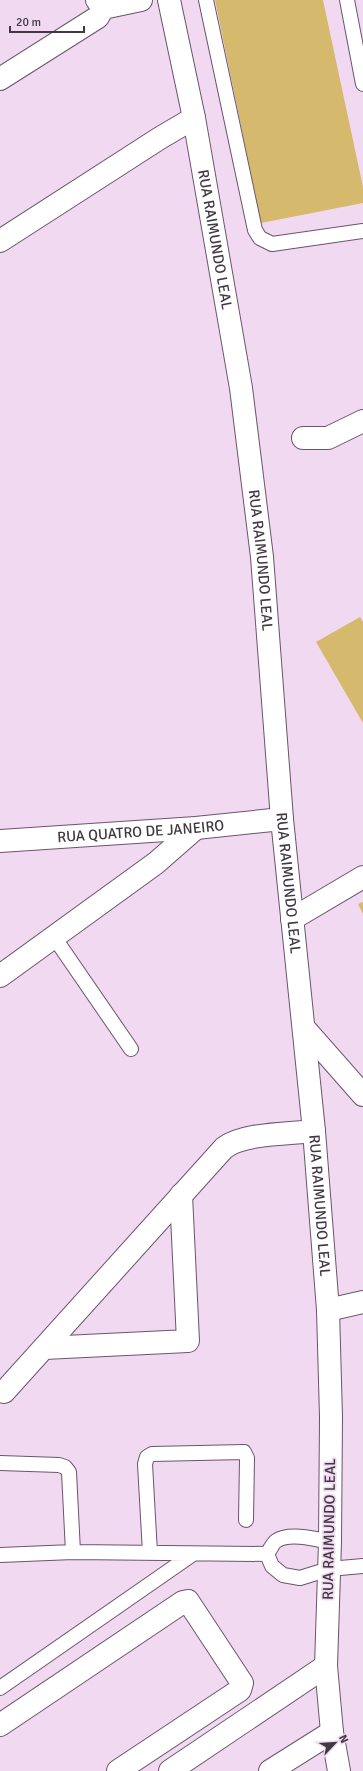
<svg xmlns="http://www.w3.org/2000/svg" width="363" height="1771" font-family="Signika,sans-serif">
  <rect width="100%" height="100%" fill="#f2d9f2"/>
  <path fill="#d5ba6d" d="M215,0H323L363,187V203L261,223Z
    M360,617L363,622V723L316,642Z
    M363,902V914L358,904Z"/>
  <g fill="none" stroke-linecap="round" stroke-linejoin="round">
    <g stroke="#6a556a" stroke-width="16">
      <path id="lane" d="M206,0L255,230L260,238L272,244L363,231
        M347,0L363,84
        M54,937L131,1049
        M0,1463L59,1465L65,1467L69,1472L73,1552
        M330,1542C316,1539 289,1532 276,1541C273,1543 270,1550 267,1554L272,1566L283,1575L300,1578L329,1569L363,1566
        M150,1553L145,1464L147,1457L152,1454L244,1452L247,1458L246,1520
        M0,1555L73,1552L267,1554
        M0,1688L193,1554"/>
    </g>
    <g stroke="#6a556a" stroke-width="24">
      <g id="street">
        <path d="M103,8L141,0"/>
        <path d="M0,79L98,17L103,8L97,0"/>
        <path d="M0,241L160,138L194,118"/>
        <path d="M303,438H328L363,421"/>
        <path id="s1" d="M0,841L196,828L282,819"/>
        <path d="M292,919L363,877"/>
        <path d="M0,976L156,863L196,828"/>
        <path d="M304,1028L363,1095"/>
        <path d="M328,1310L363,1302"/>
        <path d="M44,1348L188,1341L181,1195"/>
        <path d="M4,1392L224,1148C243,1133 289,1134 314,1131"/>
        <path d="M0,1725L183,1602L188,1601L242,1683L240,1690L118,1771"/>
        <path d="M170,1771L326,1666"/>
        <path d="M270,1771L332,1732"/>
      </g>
    </g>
    <g stroke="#6a556a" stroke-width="24">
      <g id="secondary">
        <path id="s2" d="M169,0L194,118L241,388L262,557L282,819L314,1131L328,1310L331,1417L330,1542L326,1666L332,1732L339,1771"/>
      </g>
    </g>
    <use href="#lane" stroke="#fff" stroke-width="14"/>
    <use href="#street" stroke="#fff" stroke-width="22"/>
    <use href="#secondary" stroke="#fff" stroke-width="22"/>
  </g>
  <g text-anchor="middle" stroke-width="3.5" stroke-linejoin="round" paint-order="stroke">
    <g font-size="15" fill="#413841" stroke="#f2d9f2">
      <text dy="5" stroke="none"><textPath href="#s2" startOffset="244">RUA RAIMUNDO LEAL</textPath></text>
      <text dy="5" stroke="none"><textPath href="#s2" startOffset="568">RUA RAIMUNDO LEAL</textPath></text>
      <text dy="5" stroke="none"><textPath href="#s1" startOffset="141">RUA QUATRO DE JANEIRO</textPath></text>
      <text dy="5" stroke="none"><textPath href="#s2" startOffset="892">RUA RAIMUNDO LEAL</textPath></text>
      <text dy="5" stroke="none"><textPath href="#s2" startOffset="1216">RUA RAIMUNDO LEAL</textPath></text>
      <text transform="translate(329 1529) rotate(-89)" y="5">RUA RAIMUNDO LEAL</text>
    </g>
  </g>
  <g transform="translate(335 1743) rotate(65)" stroke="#f2d9f2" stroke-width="3" paint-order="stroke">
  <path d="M0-3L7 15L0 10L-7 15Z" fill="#413841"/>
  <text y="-6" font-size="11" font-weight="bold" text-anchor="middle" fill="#413841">N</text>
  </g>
  <path d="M10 26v6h74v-6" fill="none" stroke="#413841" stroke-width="2"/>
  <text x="16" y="26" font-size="12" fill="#413841" stroke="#f2d9f2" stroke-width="3" paint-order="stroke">20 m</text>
</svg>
